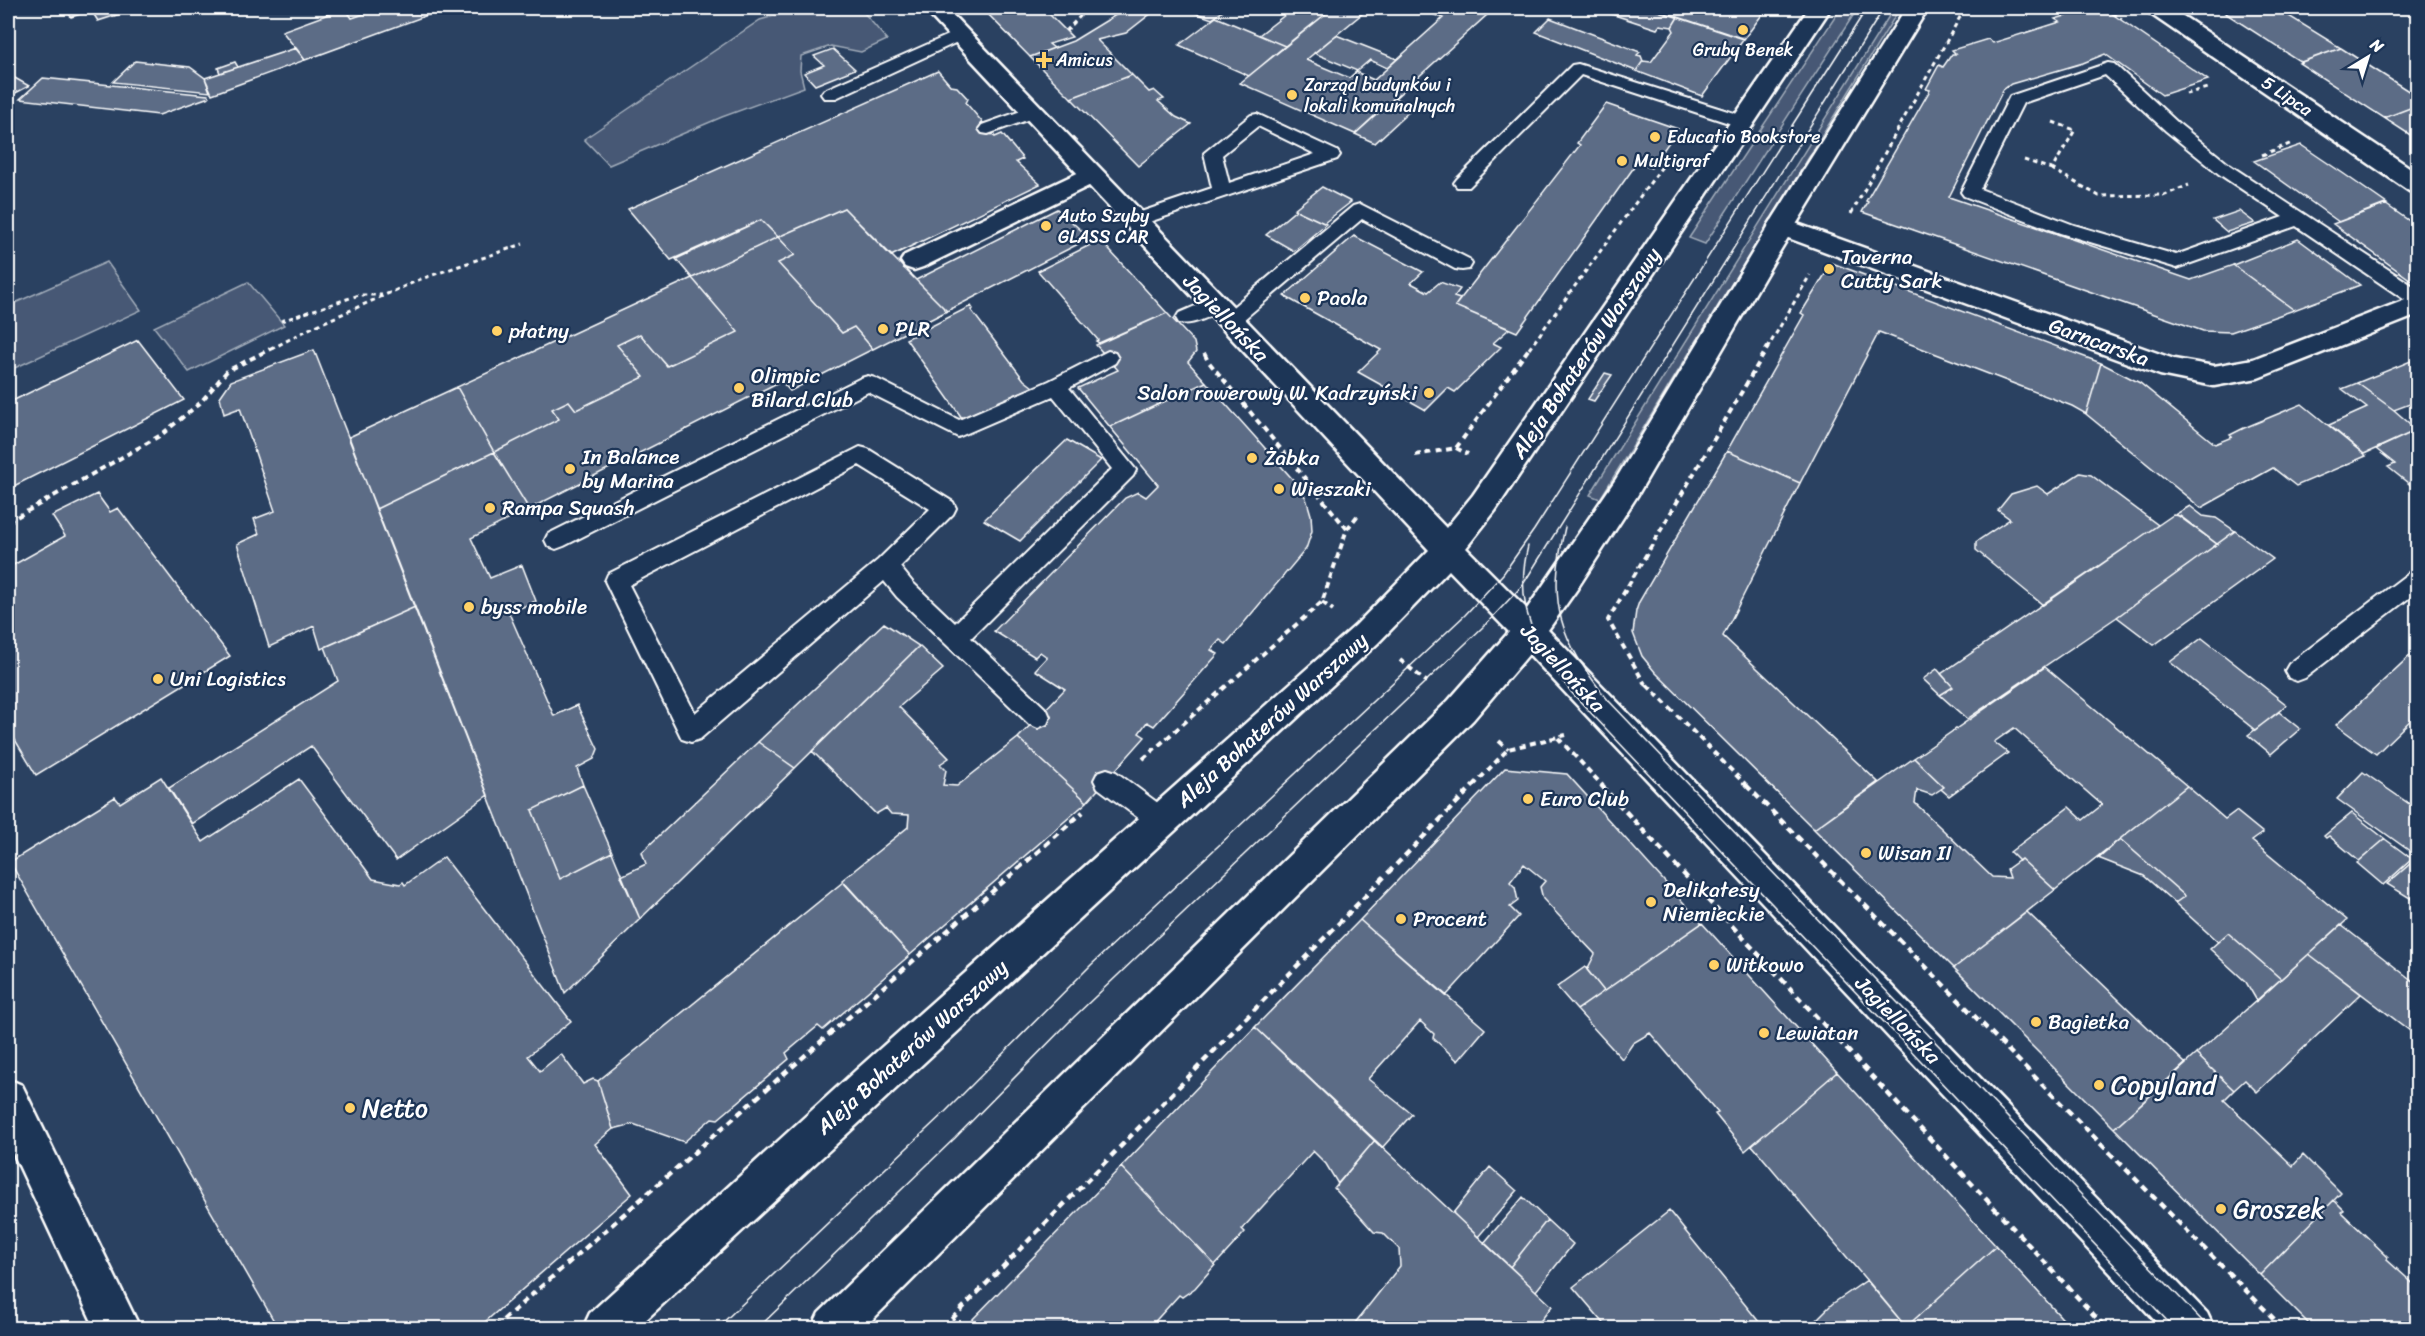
<svg xmlns="http://www.w3.org/2000/svg" width="2425" height="1336" font-family="Sriracha,sans-serif">
  <rect width="100%" height="100%" fill="#2a4161"/>
  <filter id="ink" filterUnits="userSpaceOnUse"><feTurbulence type="fractalNoise" baseFrequency=".0167" numOctaves="2"/><feDisplacementMap in="SourceGraphic" scale="12" xChannelSelector="R" yChannelSelector="G"/><feConvolveMatrix kernelMatrix="1 2 1 2 8 2 1 2 1" color-interpolation-filters="sRGB"/></filter>
  <g filter="url(#ink)">
    <path fill="#465975" stroke="#a2acba" stroke-width="1.5" d="M802,8H860L887,40L861,52L831,46L801,56L800,71L804,87L722,117L609,165L584,139L760,20Z
      M1841,8H1858L1705,244L1689,238Z
      M1894,8H1900L1600,499L1590,495Z
      M107,262L141,310L8,371V306Z
      M248,282L284,325L189,372L154,327Z"/>
    <path fill="#5b6c86" stroke="#fff" stroke-width="1.5" d="M66,8H99L71,17Z
      M99,8H123L126,12L98,21L91,10Z
      M345,8L352,18L381,8H432L436,12L305,60L282,31Z
      M982,8H1043L1072,37L1049,44L1054,48L1030,57Z
      M1127,8H1158L1126,33L1097,40L1132,75L1071,98L1030,57L1073,41Z
      M1182,8H1227L1212,19Z
      M1294,8H1333L1285,46L1259,35Z
      M1333,8H1369L1306,60L1349,78L1356,72L1374,80L1443,18L1416,8H1468L1487,15L1355,134L1240,83Z
      M1593,8H1649L1678,17L1672,27L1660,25L1657,29Z
      M1649,8H1767L1744,39Z
      M2242,8H2276L2341,48L2301,62L2225,13Z
      M2090,9L2094,12L2105,9L2208,80L2162,95L2105,54L2083,63L2011,84L2003,90L1949,197L2191,280L2233,265L2294,310L2231,332L2203,331L1862,212L1868,202L1866,201L1930,90L1926,89L1939,65L1943,67L1952,54H1956L1952,50L1988,39L1993,43L2060,22L2055,19Z
      M1216,17L1259,35L1285,46L1249,76L1179,45Z
      M1678,17L1744,39L1702,96L1636,71L1643,61L1651,62L1674,31L1672,27Z
      M1550,18L1640,52L1637,55L1641,56L1643,61L1636,71L1536,32Z
      M1336,35L1397,59L1387,68L1370,60L1357,71L1314,53Z
      M296,48L305,60L212,94L205,78Z
      M2341,48L2418,97V105L2384,118L2299,63Z
      M833,49L855,69L815,85L804,73L824,65L814,56Z
      M135,61L190,67L205,78L210,92L113,82Z
      M235,62L238,67L220,73L218,68Z
      M938,71L951,86L957,87L968,99L966,103L995,137L1002,134L1023,159L1016,162L1040,184L891,256L844,208L778,237L761,220L671,260L628,209Z
      M1132,75L1149,92L1154,90L1164,99L1158,101L1176,117L1191,124L1138,166L1071,98Z
      M13,77L29,86L8,97V80Z
      M43,78L208,95L209,97L159,115L20,99Z
      M1394,98L1414,107L1375,143L1355,134Z
      M1606,104L1678,129L1651,168L1637,163L1517,332L1455,306L1580,145L1577,143Z
      M2418,105V140L2384,118Z
      M2301,145L2344,174L2387,204L2339,222L2254,161Z
      M1322,187L1351,202L1324,223L1294,209Z
      M2385,204L2418,227V285L2333,224Z
      M844,208L947,311L873,349L854,327L842,333L778,263L795,255L778,237Z
      M1057,209L1090,238L947,311L916,280Z
      M1296,210L1326,224L1294,251L1266,235Z
      M2239,211L2255,223L2227,232L2213,220Z
      M761,220L778,237L692,278L676,259Z
      M1354,236L1423,272L1411,283L1428,292L1440,282L1460,289L1454,297L1460,299L1455,306L1509,329L1493,343L1501,347L1455,392L1448,388L1426,410L1358,372L1381,350L1284,296Z
      M778,237L795,255L778,263L842,333L854,327L873,349L790,391L781,381L529,509L494,452L559,419L552,409L569,401L576,410L644,377L617,345L640,334L667,366L738,332L692,278Z
      M2298,239L2360,285L2294,310L2233,265Z
      M1100,240L1167,313L1099,343L1096,341L1098,340L1038,271Z
      M1832,263L2101,363L2086,414L2072,406L1879,332L1800,483L1727,451L1804,315L1801,313Z
      M692,278L738,332L667,366L640,334L617,345L644,377L576,410L569,401L552,409L559,419L494,452L457,387Z
      M971,306L973,309L971,310L1024,380L1033,387L962,418L906,339Z
      M1167,313L1194,342L1196,352L1188,362L1206,382L1110,427L1078,388L1118,370L1096,345Z
      M138,340L184,400L8,489V403Z
      M314,350L415,607L321,649L314,626L269,647L237,544L259,534L254,519L275,511L240,408L224,414L220,397L231,381Z
      M2418,358V401L2394,410L2357,383Z
      M2101,363L2140,383L2215,444L2232,437L2230,435L2244,428L2302,404L2366,456L2296,486L2273,468L2201,508L2086,414Z
      M1605,373L1612,375L1594,401L1588,399Z
      M1206,382L1296,483L1306,498L1311,515L1312,531L1306,549L1226,644L1220,640L1211,650L1218,654L1154,726L1147,722L1139,733L1145,737L1087,802L1018,738L1065,689L1035,670L1047,657L1040,652L1035,657L994,631L1125,498L1138,492L1146,497L1158,485L1110,427Z
      M2357,383L2394,410L2417,430L2364,454L2329,425L2367,408L2342,389Z
      M457,387L494,452L376,509L349,437Z
      M2417,430H2418V491L2388,467L2395,464L2376,449Z
      M1067,440L1101,460L1020,541L984,520Z
      M1727,451L1800,483L1723,636L1878,782L1814,829L1655,672L1642,656L1633,633L1636,611L1639,602Z
      M494,452L529,509L471,538L490,578L522,565L536,601L509,613L554,716L577,705L598,749L594,759L577,768L583,785L532,810L560,879L612,852L640,919L565,993L376,509Z
      M2080,473L2091,475L2158,525L2043,605L1976,550V542L2010,519L1998,510L2011,494L2037,486L2048,494Z
      M97,494L110,512L118,508L230,656L36,775L8,728V568L65,536L52,516Z
      M2190,506L2203,516L2216,518L2235,531L2217,544L2176,514Z
      M2173,515L2180,516L2217,544L2117,617L1967,719L1940,695L1953,687L1941,674Z
      M2235,531L2273,559L2154,645L2117,617Z
      M415,607L488,795L396,860L311,746L192,824L169,788L338,681L325,647Z
      M884,623L919,646L795,768L758,742Z
      M2202,638L2287,705L2255,730L2170,662Z
      M919,646L943,669L899,707L949,758L940,764L946,770L943,785L957,786L1018,738L1087,802L910,955L842,880L908,827L909,815L891,814L886,808L876,814L812,751Z
      M2414,652L2418,654V713L2376,754L2336,725Z
      M2045,667L2187,786L2055,890L2021,859L2019,861L2010,852L2069,807L2083,820L2102,805L2014,728L1994,742L2008,753L1949,796L1941,789L1944,787L1914,758Z
      M1937,669L1953,687L1940,695L1923,679Z
      M2279,712L2300,729L2271,754L2248,735Z
      M758,742L795,768L640,919L621,876L646,864L642,852Z
      M1914,758L1944,787L1932,795L1917,790L1915,803L1992,877L2010,878L2007,869L2021,859L2055,890L1954,968L1814,829Z
      M1505,768L1567,774L1702,923L1604,991L1587,970L1595,954L1543,899L1540,887L1545,881L1524,864L1510,882L1515,887L1518,901L1510,907L1519,916L1446,996L1360,920Z
      M2363,772L2418,810V849L2414,854L2337,799Z
      M161,777L203,842L299,779L373,879L400,884L403,882L405,885L444,857L571,1021L528,1056L540,1071L561,1054L583,1084L593,1079L598,1081L613,1129L595,1144L632,1194L478,1328H278L10,862L115,797L120,803Z
      M583,785L612,852L560,879L532,810Z
      M2187,786L2225,819L2236,811L2263,833L2252,841L2347,920L2281,979L2228,933L2218,942L2175,903L2185,896L2120,839Z
      M2352,813L2385,839L2359,861L2329,836L2326,838L2324,836Z
      M2120,839L2185,896L2175,903L2144,876L2098,858Z
      M2385,839L2412,859L2383,885L2357,863Z
      M2418,857V903L2387,884Z
      M843,882L910,955L823,1030L818,1026L786,1053L789,1059L718,1119L712,1118L684,1142L633,1124L613,1129L598,1081Z
      M2027,912L2186,1064L2114,1128L1954,968Z
      M1360,920L1485,1029L1458,1061L1433,1038L1434,1034L1420,1021L1368,1079L1412,1114L1382,1148L1255,1027Z
      M1702,923L1837,1072L1745,1151L1715,1114L1718,1113L1650,1033L1633,1043L1622,1059L1577,1010Z
      M2341,925L2418,985V1037L2309,954Z
      M2228,933L2281,979L2257,1001L2246,982L2210,949Z
      M2309,954L2361,994L2257,1092L2245,1080L2234,1090L2196,1054Z
      M1585,967L1604,991L1577,1010L1557,987Z
      M1255,1027L1375,1140L1338,1184L1326,1164L1313,1151L1242,1229L1245,1232L1215,1265L1121,1167Z
      M2196,1054L2234,1090L2224,1100L2293,1166L2303,1155L2341,1193L2260,1275L2114,1128Z
      M1837,1072L1996,1246L1906,1327L1752,1145Z
      M1375,1140L1552,1306L1535,1328H1351L1400,1266L1399,1249L1383,1233L1374,1232L1334,1188Z
      M1121,1167L1215,1265L1195,1288L1182,1297L1179,1295L1149,1328H972L968,1324Z
      M1490,1167L1517,1191L1478,1237L1453,1213Z
      M1523,1197L1547,1220L1510,1267L1484,1243Z
      M2334,1200L2344,1210L2341,1212L2388,1257L2387,1260L2418,1288V1328H2313L2260,1275Z
      M1669,1211L1764,1328H1608L1573,1287Z
      M1547,1220L1573,1244L1536,1291L1510,1267Z
      M1996,1246L2071,1328H1905L1906,1327Z
      M1867,1280L1906,1327L1905,1328H1808L1832,1304Z"/>
    <g fill="none" stroke-linecap="round" stroke-linejoin="round">
      <g stroke="#fff" stroke-width="4">
        <path id="lane" d="M960,30L966,32L968,35L966,38L836,98H824L821,94L824,90Z
          M2108,63L2114,64L2178,123L2231,166L2418,289V306L2411,304L2296,226L2177,268L2060,233L1964,196L1961,192L2010,96ZM2105,75L2166,131L2219,174L2283,217L2176,255L2074,225L1980,189L2023,103Z
          M1578,64L1750,118L1753,122L1750,126H1738L1581,75L1469,187H1457L1454,183L1457,179L1572,65Z
          M1032,107L1038,108L1041,112L1038,116L988,134L982,133L979,129L982,125Z
          M1257,114L1337,151L1340,155L1337,159L1140,225H1126L1124,221L1126,217L1212,188L1204,153L1251,115ZM1258,126L1315,154L1229,183L1222,155Z
          M1360,204L1469,259L1472,264L1469,269L1462,270L1455,269L1362,219L1236,326L1229,328L1222,326L1219,321L1222,316L1353,206Z
          M1214,298L1221,300L1224,305C1217,316 1191,326 1179,323L1176,318L1179,313Z
          M1108,351L1115,353L1118,358L1115,363L1069,388L1136,470L1133,476L971,638L1047,710L1050,717L1047,724L1038,728L1029,724L897,597L884,581L700,739L691,742L682,739L605,581L608,574L860,447L868,449L953,502L956,508L953,514L900,567L913,583L955,623L1112,469L1053,396L958,437L868,392L564,546L556,549L548,546L545,540L548,534L861,378L868,376L875,378L959,420L1049,381ZM859,465L930,509L878,560L695,713L629,585Z
          M2418,569V591L2305,678L2297,681L2289,678L2285,671L2289,664L2410,572Z
          M1107,769L1116,772L1170,812L1174,820L1170,828L1161,832L1152,828L1098,788L1094,780L1098,772Z"/>
      </g>
      <g stroke="#fff" stroke-width="5">
        <path id="street" d="M2146,8H2171L2418,173V193L2409,191L2149,13Z
          M1090,167L1099,169L1102,175L1099,181L923,267L914,270L905,267L901,261L905,255Z
          M1781,218L2174,359L2214,366L2253,359L2418,295V315L2258,378L2214,386L2160,375L1772,232L1768,226L1772,220Z
          M8,1079L22,1085L140,1328H95L8,1142Z"/>
      </g>
      <g stroke="#fff" stroke-width="5">
        <path id="secondary" d="M923,8H946L1446,528L1473,495L1809,8H1831L1495,511L1466,548L1527,609L1616,479L1774,217L1906,8H1928L1775,259L1637,496L1577,589L1548,630L2207,1313L2214,1328H2162L1529,654L1473,720L864,1328H812L819,1313L1449,700L1509,632L1449,570L1378,643L637,1328H583L590,1313L855,1071L1356,625L1429,550Z"/>
      </g>
      <path stroke="#fff" stroke-width="3" stroke-dasharray="4.5 4" stroke-linecap="butt" d="M2106,8L2122,19
        M1066,31L1087,9L1085,8
        M2186,94L2207,88
        M2053,122L2075,130L2052,169L2099,196L2165,195L2189,185
        M2262,155L2292,143
        M2024,160L2052,169
        M1851,214L1965,8
        M281,321L359,295H382
        M271,349L313,327L421,279L523,244
        M1529,349L1666,161
        M1767,349L1810,275"/>
      <path stroke="#fff" stroke-width="4" stroke-dasharray="6 4.5" stroke-linecap="butt" d="M1456,448L1468,454
        M1415,455L1456,448L1530,347
        M8,522L161,435L200,403L227,371L274,347
        M1347,529L1358,515
        M1322,602L1333,610
        M1400,660L1427,682
        M1647,685L1747,786
        M1646,686L1608,620L1768,347
        M1558,738L1603,786
        M1499,741L1508,749
        M1143,759L1322,602L1347,529L1208,361L1203,351
        M1473,786L1508,749L1566,735"/>
      <path stroke="#fff" stroke-width="4.5" stroke-dasharray="7 5" stroke-linecap="butt" d="M1601,785L2106,1328
        M1746,785L2283,1328
        M494,1328L1083,812
        M943,1328L1474,785"/>
      <use href="#lane" fill="#1d3557" fill-rule="evenodd"/>
      <use href="#street" fill="#1d3557" fill-rule="evenodd"/>
      <use href="#secondary" fill="#1d3557" fill-rule="evenodd"/>
      <path stroke="#fff" stroke-width="1.5" d="M1565,527C1547,605 1559,638 1608,700L2209,1328
        M1528,546C1513,607 1536,646 1572,693L2174,1328
        M717,1328L946,1111L1091,965L1465,615L1503,574L1534,530L1867,8
        M758,1328L955,1138L1074,1017L1485,625L1522,586L1884,8"/>
    </g>
  </g>
  <g fill="#ffd166" stroke="#1d3557" stroke-width="2">
    <circle cx="1743" cy="30" r="6"/>
    <path d="M1041 51h6v6h6v6h-6v6h-6v-6h-6v-6h6z"/>
    <circle cx="1292" cy="95" r="6"/>
    <circle cx="1655" cy="137" r="6"/>
    <circle cx="1622" cy="161" r="6"/>
    <circle cx="1046" cy="226" r="6"/>
    <circle cx="1829" cy="269" r="6"/>
    <circle cx="1305" cy="298" r="6"/>
    <circle cx="883" cy="329" r="6"/>
    <circle cx="497" cy="331" r="6"/>
    <circle cx="739" cy="388" r="6"/>
    <circle cx="1429" cy="393" r="6"/>
    <circle cx="1252" cy="458" r="6"/>
    <circle cx="570" cy="469" r="6"/>
    <circle cx="1279" cy="489" r="6"/>
    <circle cx="490" cy="508" r="6"/>
    <circle cx="469" cy="607" r="6"/>
    <circle cx="158" cy="679" r="6"/>
    <circle cx="1528" cy="799" r="6"/>
    <circle cx="1866" cy="853" r="6"/>
    <circle cx="1651" cy="902" r="6"/>
    <circle cx="1401" cy="919" r="6"/>
    <circle cx="1714" cy="965" r="6"/>
    <circle cx="2036" cy="1022" r="6"/>
    <circle cx="1764" cy="1033" r="6"/>
    <circle cx="2099" cy="1085" r="6"/>
    <circle cx="350" cy="1108" r="6"/>
    <circle cx="2221" cy="1209" r="6"/>
  </g>
  <g text-anchor="middle" stroke-width="4.5" stroke-linejoin="round" paint-order="stroke">
    <g font-size="18" fill="#fff" stroke="#1d3557" text-anchor="start">
      <text x="1743" y="56" text-anchor="middle">Gruby Benek</text>
      <text x="1056" y="66">Amicus</text>
      <text x="1304" y="91">Zarząd budynków i<tspan x="1304" dy="21">lokali komunalnych</tspan></text>
      <text x="1667" y="143">Educatio Bookstore</text>
      <text x="1634" y="167">Multigraf</text>
      <text x="1058" y="222">Auto Szyby<tspan x="1058" dy="21">GLASS CAR</tspan></text>
    </g>
    <g font-size="18" fill="#fff" stroke="#1d3557">
      <text transform="translate(2287 96) rotate(34)" y="6">5 Lipca</text>
    </g>
    <g font-size="21" fill="#fff" stroke="#1d3557" text-anchor="start">
      <text x="1841" y="264">Taverna<tspan x="1841" dy="24">Cutty Sark</tspan></text>
      <text x="1317" y="305">Paola</text>
      <text x="895" y="336">PLR</text>
      <text x="509" y="338">płatny</text>
      <text x="751" y="383">Olimpic<tspan x="751" dy="24">Bilard Club</tspan></text>
      <text x="1417" y="400" text-anchor="end">Salon rowerowy W. Kadrzyński</text>
      <text x="582" y="464">In Balance<tspan x="582" dy="24">by Marina</tspan></text>
      <text x="1264" y="465">Żabka</text>
      <text x="1291" y="496">Wieszaki</text>
      <text x="502" y="515">Rampa Squash</text>
      <text x="481" y="614">byss mobile</text>
      <text x="170" y="686">Uni Logistics</text>
      <text x="1540" y="806">Euro Club</text>
      <text x="1878" y="860">Wisan II</text>
      <text x="1663" y="897">Delikatesy<tspan x="1663" dy="24">Niemieckie</tspan></text>
      <text x="1413" y="926">Procent</text>
      <text x="1726" y="972">Witkowo</text>
      <text x="2048" y="1029">Bagietka</text>
      <text x="1776" y="1040">Lewiatan</text>
    </g>
    <g font-size="21" fill="#fff" stroke="#1d3557">
      <text transform="translate(1226 318) rotate(46)" y="7">Jagiellońska</text>
      <text transform="translate(2099 342) rotate(20)" y="7">Garncarska</text>
      <text transform="translate(1586 353) rotate(-56)" y="7">Aleja Bohaterów Warszawy</text>
      <text transform="translate(1563 668) rotate(47)" y="7">Jagiellońska</text>
      <text transform="translate(1272 720) rotate(-42)" y="7">Aleja Bohaterów Warszawy</text>
      <text transform="translate(1898 1020) rotate(46)" y="7">Jagiellońska</text>
      <text transform="translate(912 1047) rotate(-42)" y="7">Aleja Bohaterów Warszawy</text>
    </g>
    <g font-size="26" fill="#fff" stroke="#1d3557" text-anchor="start">
      <text x="2111" y="1094">Copyland</text>
      <text x="362" y="1117">Netto</text>
      <text x="2233" y="1218">Groszek</text>
    </g>
  </g>
  <rect width="2425" height="1336" fill="none" stroke="#1d3557" stroke-width="30"/>
  <rect x="15" y="15" width="2395" height="1306" fill="none" stroke="#fff" stroke-width="2" filter="url(#ink)"/>
  <g transform="translate(2368 57) rotate(38)" stroke="#1d3557" stroke-width="4.5" paint-order="stroke">
  <path d="M0-4.5L10 22L0 15L-10 22Z" fill="#ffffff"/>
  <text y="-9" font-size="16" font-weight="bold" text-anchor="middle" fill="#ffffff">N</text>
  </g>
</svg>
